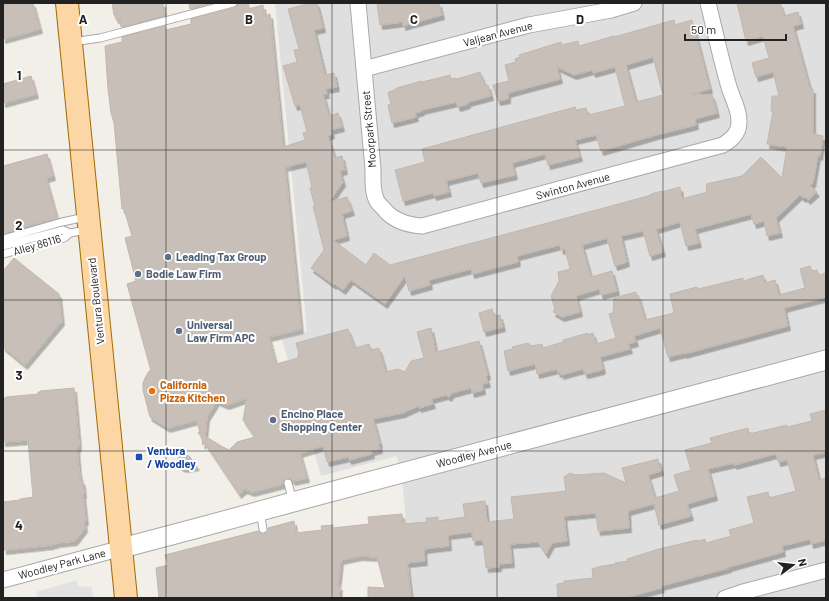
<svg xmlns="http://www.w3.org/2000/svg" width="829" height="601" font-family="Barlow,sans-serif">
  <defs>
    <filter id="shadow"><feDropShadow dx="2.5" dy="4.5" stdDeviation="0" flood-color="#0004"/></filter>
  </defs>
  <rect width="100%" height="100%" fill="#f2efe9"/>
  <path fill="#e0dfdf" d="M275,3H826V598H412L403,488L397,456L321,476L282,340L307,332Z"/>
  <path fill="#e2e2e2" d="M77,580V586L92,587L93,598H38L36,592Z"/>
  <path fill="#c7bfb8" stroke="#c4b6ab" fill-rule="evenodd" filter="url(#shadow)" d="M10,3H33L40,29L3,39V5Z
    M112,3H163L164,16L121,27L120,19H116L115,16L114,15Z
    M189,3H213L190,9Z
    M238,3H248L249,9L263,5L264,16L270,14L283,147L305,140L303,133L307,132L300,105L295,106L283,66L297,62L294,50L299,49L288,9L311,3H317L323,28L314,30L325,75L334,73L337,87L326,89L327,94H323L329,116L338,113L342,127L331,130L332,134L328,136L335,158L342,156L345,170L340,171L343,182L329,202L347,197L352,211L342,214L347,236L333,240L366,265L374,253L390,265L615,205L651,195V194L662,191V192L680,187L682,199L707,192L706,187L707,186L706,184L742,176L761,157L782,178L787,147L767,144L773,111H771L772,96H779L773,72L756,77L752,63L769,58L763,36L746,41L737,3H780L784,16L798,12L801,24L793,26L810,89H813V134L823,136L820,156L818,155L813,183L810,185L817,192L808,200L805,197L803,198L800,195L776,218L780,233L767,236L764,221L754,224L751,214L695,229L699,243L686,246L680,222L656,229L663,252L650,256L643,231L621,236L627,262L615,266L607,238L582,245L591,277L612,271L617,291L601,295L599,289L576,296L580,312L562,317L553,312L555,309L551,296L559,281L558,272L570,269L565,249L561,250L560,245L517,256L518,262L472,274L471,269L429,280L430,285L409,291L405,276L385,304L351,280L343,290L335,284L334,285L311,268L324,250L313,206H315L310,188L312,187L306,162L285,167L301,329L269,337L276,364L298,358V354H299L296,343L348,329L355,348L369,344L371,350L379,348L386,372L398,369L405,372L411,361L424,358L417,332L431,328L436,352L479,341L488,375L486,376L488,383L482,384L483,390L472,393L471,388L452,393L449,397L446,395L431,399L433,404L419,408L418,406L403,413L373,419L380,444H379L380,449L371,451L372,454L349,460L348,457L327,462L323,446L300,453L307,478L293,481L291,479L287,478L284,480L283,484L252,492L245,489L239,494L204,442L203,445L202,438L198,432L200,434L197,420L168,428L150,417L143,390V383L145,378L149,371H151L127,284L136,281L125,238L132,236L124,209H122L114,123L111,113L108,89L105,46L122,42V37L165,26L166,30L191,24V19L234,8L237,6ZM247,398L243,420L255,437L237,442L229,450L221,446L205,436L207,417L217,401L224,404L227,405Z
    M377,3H439L442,15L403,26V22L380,25Z
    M674,20L675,25L692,20L710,89L692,94L712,95L717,113L695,119L696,125L656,135L601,151L596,135L575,140L580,157L548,165L545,154L512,163L515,175L481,183L478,173L446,181L449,192L434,196L433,193L403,201L395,170L425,162L422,149L575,107L576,110L586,108L588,115L625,106L615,67L593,73L592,70L574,75L557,67L560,79L508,93V99L498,101L493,85L509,81L505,65L516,62L515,59L520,57L519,55L561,42L562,45L578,41L579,46L614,36V37ZM653,57L663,95L636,102L626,65Z
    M480,72L485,86L488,85L491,96L468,102V104L458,107L456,102L422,110V111L415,113L416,117L392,123L388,105L391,104L388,93L389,92L395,90V89H397V88L421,81L422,82L450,75L451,79L456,78L457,79Z
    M31,76L36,94L3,103V84Z
    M47,154L53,176L46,178L57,218L3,233V166Z
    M14,258L59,294L62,321L25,365L3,347V271Z
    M810,266L812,271L817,270L819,275L826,273V297L784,308L788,326L684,354V353L668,357L660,328L634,336L636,342L628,344L630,349L600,357L603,369L602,370L586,374H585L583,369L561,375V372L558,373L557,369L537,374L535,364L508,371L504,351L513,349L512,347L528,343L532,346L542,344L543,348L563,342V340L588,333V335L593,333L596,344L616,338L609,314L613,313L614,298L636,292L637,296L638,295L645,320L674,313L670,294L697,287L698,289L743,278V281L763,275L765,283L775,280L779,295L805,288L800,269Z
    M492,309L494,316L500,315L503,327L484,332L479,313Z
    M74,388L79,444L78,448H77L79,471L81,480H82L83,484L84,494H83L86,521H84L85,528L75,541L56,543V544H52V545L4,550L3,540V502L20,500V499L33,497L28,440L3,442V398H6V397L38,394V392H40V391Z
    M826,410V452L813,455L819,480L826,478V540L811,544L810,539L782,546L783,552L729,567V568L661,586L662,588L624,598H558L557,584L564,583V581L593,578L592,569L602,566L616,564L615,563L628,561L627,559L659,549L697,540L698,541L705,539L706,543L731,536L729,530L754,523L747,497L768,492L769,498L796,491L787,460L778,462L777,455L776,456L775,454L734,465V463L708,469L715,496L687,504L691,516L659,525L654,504L628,511L629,528L598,531L596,513L564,516L567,541L552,543L546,554L538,542L510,544L512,563L499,564V567L486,568L483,540L473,541L472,532L448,535L449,546L424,549L425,551H424L425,561L407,563L411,598H368V587L385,588L377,557L360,556L341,560L338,586H340L339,598H159L156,568L168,565L165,555L258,531L261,534H264L268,531V528L294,521L296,533L322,530L321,526L333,525V528L369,524L368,517L402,514L403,524L427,522L426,518H430L438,517V521L465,517L463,504L485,501L487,522L514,519L511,497L566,491L564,477L570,473L576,475L604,473L626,483L622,468L658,459L661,471L648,475L655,498L679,491L674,475L691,470L685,450L712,443L710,438L748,428L749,434L787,425V427L812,421L810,414Z
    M183,454L189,456L197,466L185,468L181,467L179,465L177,461L179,457Z"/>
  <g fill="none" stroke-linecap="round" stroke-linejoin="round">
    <g stroke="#a9a9a9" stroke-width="9">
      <path id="service" d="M72,42L100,38L233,3
        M3,239L62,222L86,217
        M3,246L63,230L70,233L87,230
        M3,254L64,238L70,233
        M288,483L293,502
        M260,511L263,529"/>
    </g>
    <g stroke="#a9a9a9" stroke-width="17">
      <path id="minor" d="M358,3L373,169C373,179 372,192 377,201C378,203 381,206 383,208C393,221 407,225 422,226L723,145C729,141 735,137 738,129C742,115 733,100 729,87C721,60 715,31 708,3
        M364,69L529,25L611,10L634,3
        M3,580L122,548
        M725,598L743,592L826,570"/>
    </g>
    <g stroke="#a9a9a9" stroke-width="21">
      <path id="tertiary" d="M122,548L194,529L293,502L826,360"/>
    </g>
    <g stroke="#a06b00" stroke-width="24">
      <path id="primary" d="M67,3L126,598"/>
    </g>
    <use href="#service" stroke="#fff" stroke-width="7"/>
    <use href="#minor" stroke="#fff" stroke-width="15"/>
    <use href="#tertiary" stroke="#fff" stroke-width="19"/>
    <use href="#primary" stroke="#fcd6a4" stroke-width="22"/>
  </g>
  <path fill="none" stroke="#222" stroke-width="1" stroke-opacity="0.55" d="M166,3V598M332,3V598M497,3V598M663,3V598M3,150H826M3,300H826M3,451H826"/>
  <g fill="#5c6f8a" stroke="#fff" stroke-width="1.5">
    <circle cx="168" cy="257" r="4"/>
    <circle cx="138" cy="274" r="4"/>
    <circle cx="179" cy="331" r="4"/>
    <circle cx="273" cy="420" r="4"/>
  </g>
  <circle fill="#e8710a" stroke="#fff" stroke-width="1.5" cx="152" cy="391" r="4"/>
  <rect fill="#1a4fb4" stroke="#fff" stroke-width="1.5" x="135" y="453" width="8" height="8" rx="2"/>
  <g text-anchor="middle" stroke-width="4" stroke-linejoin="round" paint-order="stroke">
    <g font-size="11" fill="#222" stroke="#fff">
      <text transform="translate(498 34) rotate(-15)" y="4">Valjean Avenue</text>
      <text transform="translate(369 129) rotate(-95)" y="4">Moorpark Street</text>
      <text transform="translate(573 186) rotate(-15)" y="4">Swinton Avenue</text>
      <text transform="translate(37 245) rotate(-16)" y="4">Alley 86116</text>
      <text transform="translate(96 301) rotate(-96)" y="4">Ventura Boulevard</text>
      <text transform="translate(474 454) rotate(-15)" y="4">Woodley Avenue</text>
      <text transform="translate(62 564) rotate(-15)" y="4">Woodley Park Lane</text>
    </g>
    <g font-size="11" font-weight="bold" fill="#4e5e75" stroke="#fff" text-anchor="start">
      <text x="176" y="261">Leading Tax Group</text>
      <text x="146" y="278">Bodie Law Firm</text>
      <text x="187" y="329">Universal<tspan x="187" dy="13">Law Firm APC</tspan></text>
      <text x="281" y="418">Encino Place<tspan x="281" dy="13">Shopping Center</tspan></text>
    </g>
    <g font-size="11" font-weight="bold" fill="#c56008" stroke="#fff" text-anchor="start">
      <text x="160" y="389">California<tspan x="160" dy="13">Pizza Kitchen</tspan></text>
    </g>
    <g font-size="11" font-weight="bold" fill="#164399" stroke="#fff" text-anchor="start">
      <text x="147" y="455">Ventura<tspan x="147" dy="13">/ Woodley</tspan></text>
    </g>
  </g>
  <g font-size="13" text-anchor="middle" font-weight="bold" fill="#222" stroke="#fff" stroke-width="4" stroke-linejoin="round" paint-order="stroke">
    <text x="83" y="24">A</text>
    <text x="249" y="24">B</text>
    <text x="414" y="24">C</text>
    <text x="580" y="24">D</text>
    <text x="19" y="80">1</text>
    <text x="19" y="230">2</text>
    <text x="19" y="380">3</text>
    <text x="19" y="530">4</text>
  </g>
  <rect width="829" height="601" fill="none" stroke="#222222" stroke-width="8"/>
  <g transform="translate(793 565) rotate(75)" stroke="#ffffff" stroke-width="3" paint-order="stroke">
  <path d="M0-3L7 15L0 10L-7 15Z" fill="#222222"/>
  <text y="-6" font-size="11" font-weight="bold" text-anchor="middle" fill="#222222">N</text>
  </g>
  <path d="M685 34v6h101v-6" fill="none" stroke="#222222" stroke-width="2"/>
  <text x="691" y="34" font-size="12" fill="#222222" stroke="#ffffff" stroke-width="3" paint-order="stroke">50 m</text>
</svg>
